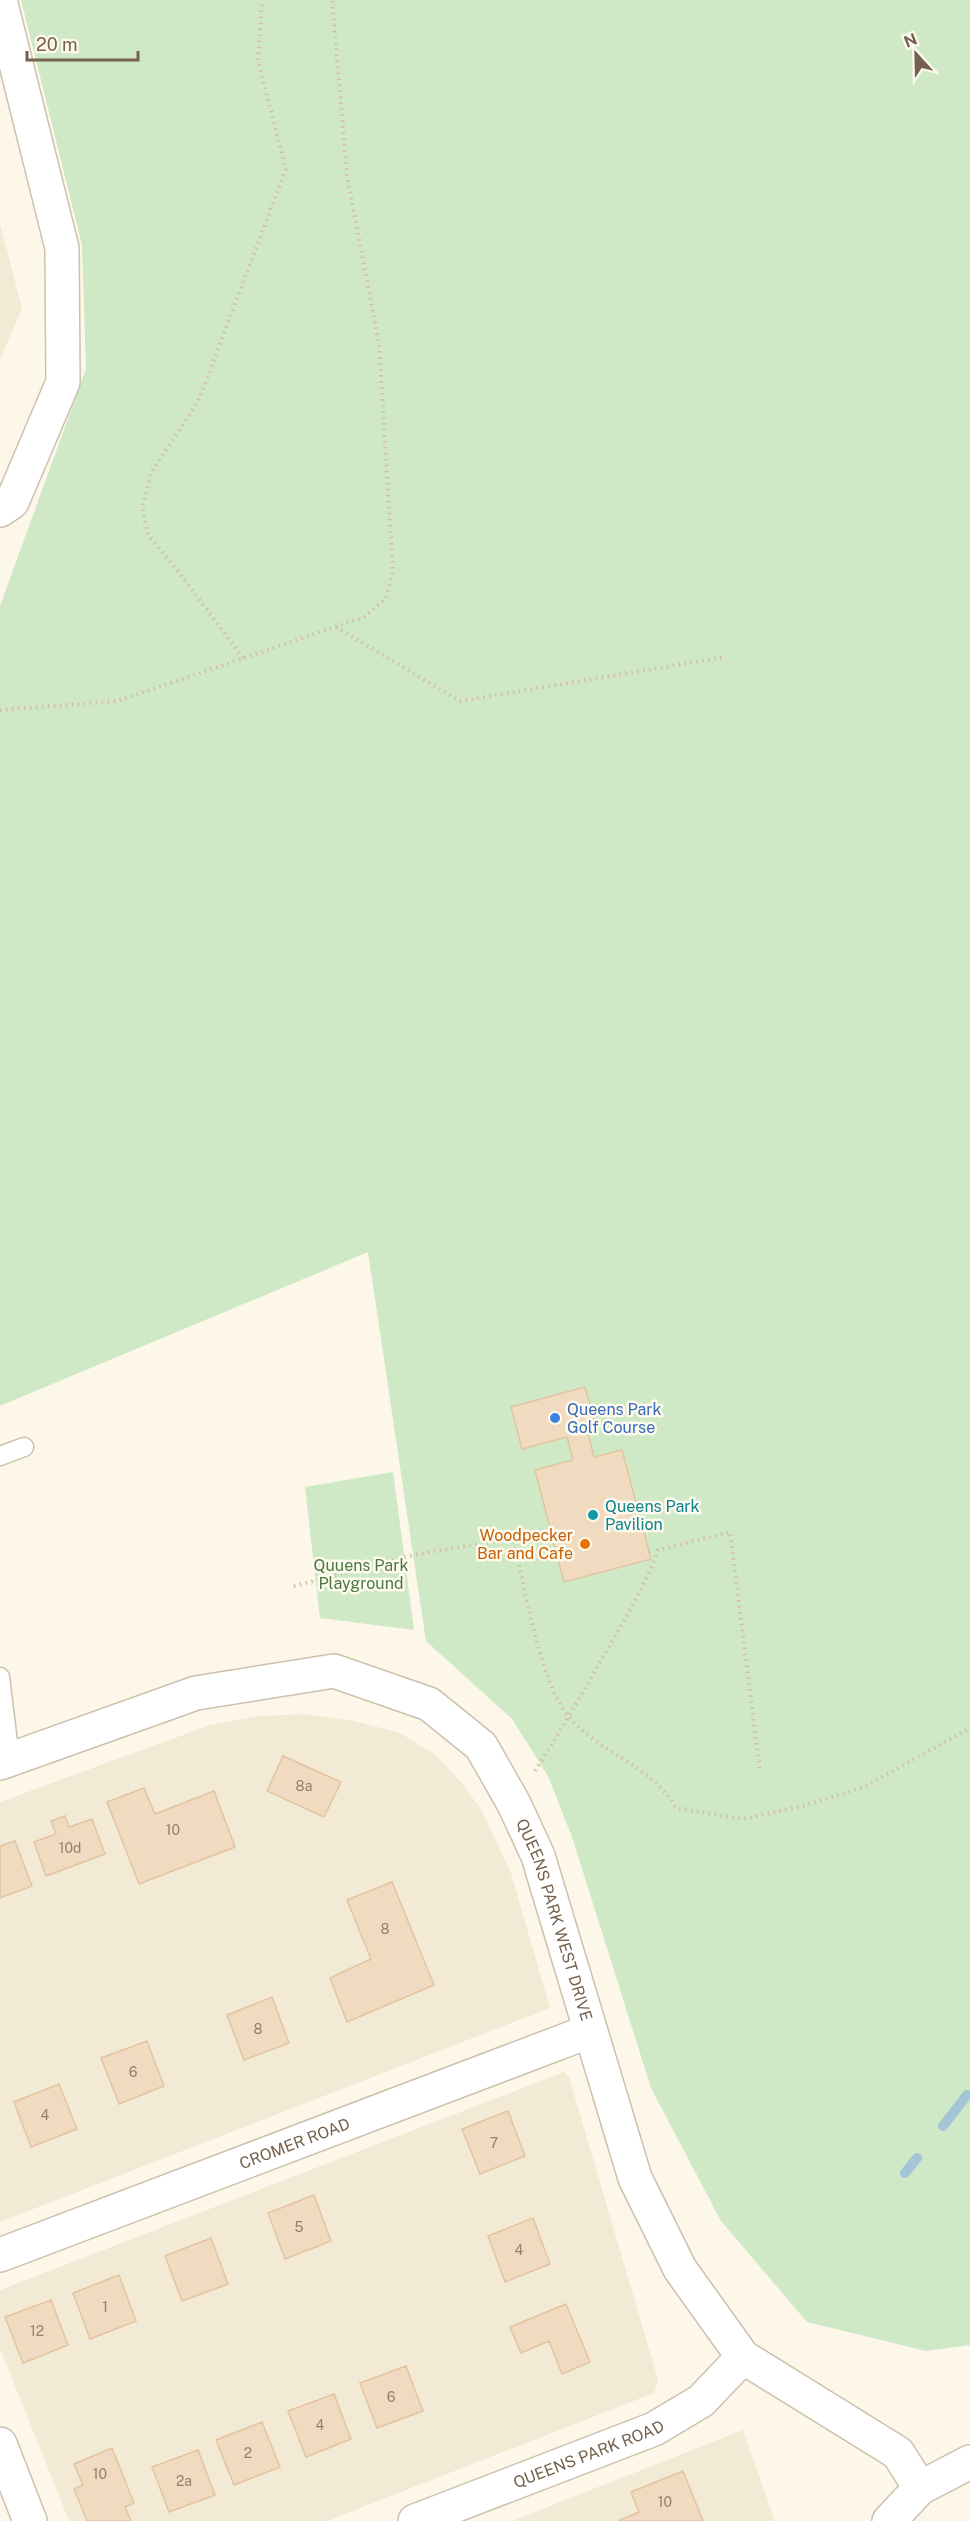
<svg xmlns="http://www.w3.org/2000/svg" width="970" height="2521" font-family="'Public Sans',sans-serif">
  <rect width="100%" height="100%" fill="#fcf7e8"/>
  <path fill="#f3ead6" d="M0,224L22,308L0,359Z
    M304,1714L355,1721L400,1733L437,1756L459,1780L481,1809L511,1873L550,2008L0,2222V1802L210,1725L259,1716Z
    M564,2072L569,2077L657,2376L658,2382L654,2393L327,2521H69L0,2349V2290Z
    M743,2430L775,2521H512Z"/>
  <path fill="#cfe9c6" d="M21,0H970V2345L926,2351L807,2322L721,2221L651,2088L572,1837L548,1776L512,1719L426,1641L368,1252L0,1406V606L86,369L82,245Z
    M393,1472L414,1630L320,1618L305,1487Z"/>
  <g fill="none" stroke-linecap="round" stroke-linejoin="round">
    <path stroke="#a3c6d6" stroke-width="10" d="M943,2126L967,2095
      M905,2173L917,2158"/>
  </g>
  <path fill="#f0dbc0" stroke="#e2c4a1" stroke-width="1.5" d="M585,1387L597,1431L588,1433L594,1457L622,1450L651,1559L564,1582L535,1470L573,1460L567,1437L522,1449L511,1407Z
    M283,1756L341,1782L324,1817L267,1791Z
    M144,1788L155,1814L214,1791L235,1847L139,1884L107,1802Z
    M65,1816L69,1827L92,1819L105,1854L46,1876L34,1842L56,1834L51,1821Z
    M15,1841L32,1886L0,1898V1846Z
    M392,1882L434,1985L347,2022L330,1978L371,1959L347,1900Z
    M272,1997L289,2043L244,2060L227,2015Z
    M147,2041L164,2086L119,2104L101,2058Z
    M59,2084L77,2129L31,2147L14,2102Z
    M508,2111L525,2156L480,2174L462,2129Z
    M314,2195L331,2241L285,2259L268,2213Z
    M533,2218L550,2264L505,2282L488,2236Z
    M211,2238L228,2284L182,2301L165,2256Z
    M119,2275L136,2321L90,2339L73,2293Z
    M51,2300L68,2345L23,2363L5,2317Z
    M566,2304L590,2362L562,2374L549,2341L521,2353L510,2327Z
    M406,2366L423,2411L377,2428L360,2383Z
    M334,2394L351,2439L306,2457L288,2411Z
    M262,2422L280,2467L234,2485L216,2440Z
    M112,2448L134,2503L125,2507L131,2521H87L74,2489L83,2485L74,2464Z
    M198,2450L215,2495L169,2512L152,2467Z
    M683,2471L703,2521H618L639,2512L631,2492Z"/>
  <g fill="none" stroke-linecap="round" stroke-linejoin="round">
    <g stroke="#cdc0ae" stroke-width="21">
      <path id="service" d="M0,1456L24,1447
        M0,1677L10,1759"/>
    </g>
    <g stroke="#cdc0ae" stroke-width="36">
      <g id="minor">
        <path d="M0,510L12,502L63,382L62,248L0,0"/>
        <path id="s1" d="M0,1763L196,1693L334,1671L429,1704L481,1746L514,1804L538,1856L635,2178L680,2269L743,2357L898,2453L920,2488"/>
        <path id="s2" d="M0,2255L590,2031"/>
        <path d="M0,2444L30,2521"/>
        <path id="s3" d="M415,2521L654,2429L701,2401L743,2357"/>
        <path d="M889,2521L920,2488L970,2462"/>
      </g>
    </g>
    <path stroke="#d5bea3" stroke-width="4" stroke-dasharray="1.5 4.5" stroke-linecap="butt" d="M336,627L460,701L725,657
      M243,658L178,571L148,535L142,508L152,471L198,402L286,169L258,61L262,0
      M0,710L118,701L364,617L386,598L393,571L379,344L347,176L332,0
      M294,1586L413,1555L513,1538C524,1584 540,1683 569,1717C599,1753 653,1766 676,1808L742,1819L803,1806L864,1787L970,1728
      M535,1771C560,1732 583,1692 606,1652C625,1619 645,1586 658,1550L730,1532L760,1771"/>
    <use href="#service" stroke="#fff" stroke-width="18"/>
    <use href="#minor" stroke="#fff" stroke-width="33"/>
  </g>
  <circle fill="#3f7fe0" stroke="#fefaee" stroke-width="2" cx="555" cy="1418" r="6"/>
  <circle fill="#0f9aa8" stroke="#fefaee" stroke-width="2" cx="593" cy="1515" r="6"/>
  <circle fill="#e8710a" stroke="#fefaee" stroke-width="2" cx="585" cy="1544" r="6"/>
  <g text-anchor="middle" stroke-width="5" stroke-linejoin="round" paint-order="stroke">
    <g font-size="14" fill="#948069">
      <text x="304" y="1791">8a</text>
      <text x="173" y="1835">10</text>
      <text x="70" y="1853">10d</text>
      <text x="385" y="1934">8</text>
      <text x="258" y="2034">8</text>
      <text x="133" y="2077">6</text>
      <text x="45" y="2120">4</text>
      <text x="494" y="2148">7</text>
      <text x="299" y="2232">5</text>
      <text x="519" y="2255">4</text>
      <text x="105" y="2312">1</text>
      <text x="37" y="2336">12</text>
      <text x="391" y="2402">6</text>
      <text x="320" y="2430">4</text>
      <text x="248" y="2458">2</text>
      <text x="100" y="2479">10</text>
      <text x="184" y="2486">2a</text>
      <text x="665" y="2507">10</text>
    </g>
    <g font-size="16" fill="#366cbe" stroke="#fefaee" text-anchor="start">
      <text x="567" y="1415">Queens Park<tspan x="567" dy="18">Golf Course</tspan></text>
    </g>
    <g font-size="16" fill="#0d838f" stroke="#fefaee" text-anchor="start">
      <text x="605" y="1512">Queens Park<tspan x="605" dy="18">Pavilion</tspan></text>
    </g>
    <g font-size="16" fill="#c56008" stroke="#fefaee" text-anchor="end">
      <text x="573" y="1541">Woodpecker<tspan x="573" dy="18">Bar and Cafe</tspan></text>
    </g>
    <g font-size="16" fill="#4c7a44" stroke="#fefaee">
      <text x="361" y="1571">Quuens Park<tspan x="361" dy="18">Playground</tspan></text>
    </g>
    <g font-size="16" fill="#75614c" stroke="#fefaee">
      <text dy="6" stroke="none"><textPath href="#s1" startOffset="705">QUEENS PARK WEST DRIVE</textPath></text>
      <text dy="6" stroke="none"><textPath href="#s2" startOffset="315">CROMER ROAD</textPath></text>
      <text dy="6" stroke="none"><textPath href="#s3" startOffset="186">QUEENS PARK ROAD</textPath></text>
    </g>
  </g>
  <g transform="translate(916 54) rotate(338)" stroke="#fefaee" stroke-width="4.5" paint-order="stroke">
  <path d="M0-4.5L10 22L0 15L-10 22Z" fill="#75614c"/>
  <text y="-9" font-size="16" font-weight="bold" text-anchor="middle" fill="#75614c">N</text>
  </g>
  <path d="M27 51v9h111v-9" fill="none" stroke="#75614c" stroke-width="3"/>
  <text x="36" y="51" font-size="18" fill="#75614c" stroke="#fefaee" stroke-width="4.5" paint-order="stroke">20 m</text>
</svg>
